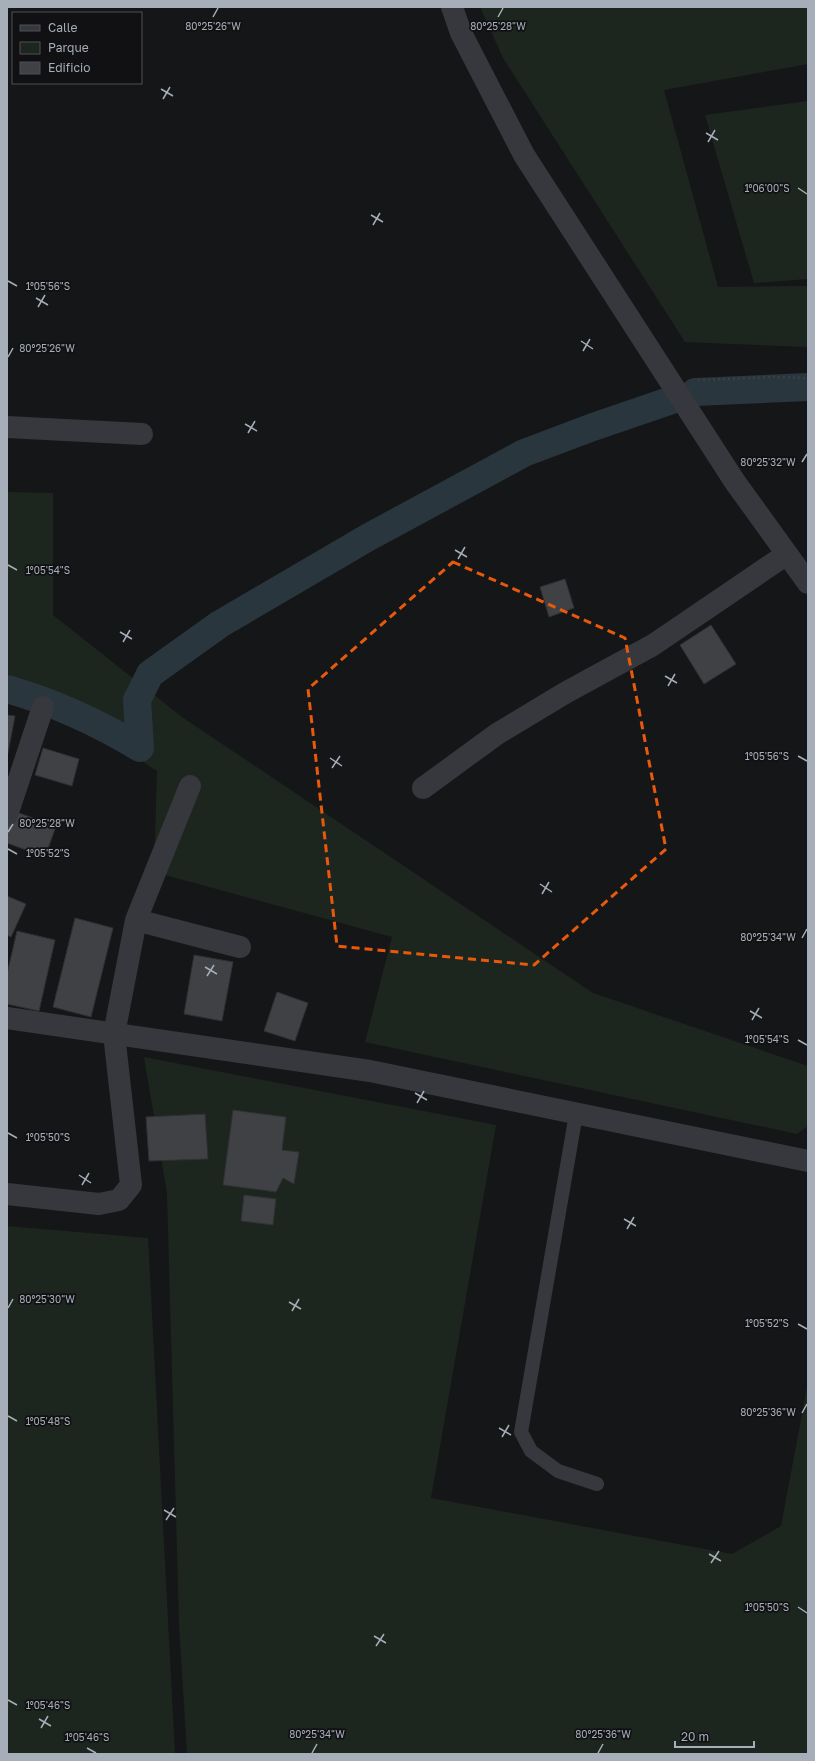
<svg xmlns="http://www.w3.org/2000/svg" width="815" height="1761" font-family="'Golos Text',sans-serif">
  <rect width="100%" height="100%" fill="#151618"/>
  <path fill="#1d261e" d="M480,7H808V64L664,90L718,287L808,286V347L685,342L503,58Z
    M808,101V279L754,283L705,115Z
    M7,492L53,493V615L182,717L593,993L808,1066V1126L797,1134L365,1042L392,937L154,872L157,771L7,674Z
    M144,1057L496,1125L431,1498L732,1554L781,1526L808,1382V1754H187L179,1623L167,1193Z
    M7,1226L148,1238L175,1754H7Z"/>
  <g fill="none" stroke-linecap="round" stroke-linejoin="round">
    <path stroke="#2a363d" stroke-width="28" d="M695,392L808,387
      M7,689C56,703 97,722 140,748L137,700L150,674L220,624L367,538L524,453L593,427L672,400"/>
  </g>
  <path fill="#3f4145" stroke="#2f3034" d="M565,579L574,608L549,617L540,587Z
    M711,625L736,664L704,684L680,645Z
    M7,715L15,716L8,753L7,752Z
    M43,748L79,759L72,786L35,775Z
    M13,811L56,826L45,857L7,843V828Z
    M7,896L26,904L11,937L7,935Z
    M75,918L113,928L91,1017L53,1007Z
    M17,931L55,940L39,1011L7,1004V974Z
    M194,955L233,962L222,1021L184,1014Z
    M277,992L308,1003L295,1041L264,1031Z
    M233,1110L286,1117L282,1150L299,1152L294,1184L283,1178L276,1192L223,1185Z
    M205,1114L208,1159L149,1161L146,1117Z
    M244,1195L276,1199L273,1225L241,1221Z"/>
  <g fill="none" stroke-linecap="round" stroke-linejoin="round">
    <path stroke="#3c3f44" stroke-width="2.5" stroke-dasharray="2 3" stroke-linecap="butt" d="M698,380L772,377L808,378"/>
    <path stroke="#36383d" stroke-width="14" d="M576,1114L521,1432L531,1451L558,1471L597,1484"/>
    <path stroke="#36383d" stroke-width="22" d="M452,7L461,33L524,155L735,482L808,583
      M7,427L142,434
      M423,788L497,734L565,693L653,645L787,554
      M7,815L43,707
      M136,920L240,947
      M7,1018L370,1071L808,1161
      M7,1194L99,1204L119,1200L131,1185L114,1034L136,920L190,786"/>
  </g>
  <path fill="none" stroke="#e8590c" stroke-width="3" stroke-dasharray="8 5" stroke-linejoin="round" d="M453,562L625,638L666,849L534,965L337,946L308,689Z"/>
  <path fill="none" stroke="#a6aeb9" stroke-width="1.5" d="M213,17L218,8M498,17L503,8M161,89L173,96M163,99L170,87M706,133L718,140M708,142L715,130M798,188L807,194M371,215L383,222M373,225L380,213M8,281L17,286M36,298L48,305M38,307L45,295M581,341L593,349M583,351L590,339M8,357L13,348M245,424L257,431M248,433L255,421M802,462L807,454M455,550L467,557M458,559L465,547M8,565L17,570M120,632L132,639M123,642L130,630M665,676L677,683M668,686L675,674M798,756L807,761M330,758L342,766M332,768L340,756M8,832L13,824M8,849L17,854M540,884L552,892M542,894L549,882M802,938L807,929M205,967L217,974M207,976L214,965M750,1011L762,1018M752,1020L759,1008M798,1040L807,1045M415,1093L427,1100M417,1103L424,1091M8,1133L17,1138M79,1175L91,1183M82,1185L89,1173M624,1219L636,1226M627,1229L634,1217M289,1302L301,1309M8,1308L13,1299M292,1311L299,1299M798,1324L807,1329M802,1413L807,1404M8,1416L17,1421M499,1428L511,1435M502,1437L509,1425M164,1510L176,1517M166,1520L174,1508M709,1554L721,1561M711,1563L719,1551M798,1607L807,1613M374,1636L386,1643M376,1646L384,1634M8,1700L17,1705M39,1719L51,1726M41,1728L48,1716M87,1748L96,1753M312,1753L317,1744M598,1753L603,1744"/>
  <g font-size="10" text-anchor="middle" fill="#a6aeb9" stroke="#111113" stroke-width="3.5" stroke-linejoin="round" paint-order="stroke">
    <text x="213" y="30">80°25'26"W</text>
    <text x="498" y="30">80°25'28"W</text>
    <text x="767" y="192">1°06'00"S</text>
    <text x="48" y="290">1°05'56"S</text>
    <text x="47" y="352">80°25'26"W</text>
    <text x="768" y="466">80°25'32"W</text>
    <text x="48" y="574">1°05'54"S</text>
    <text x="767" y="760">1°05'56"S</text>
    <text x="47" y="827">80°25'28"W</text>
    <text x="48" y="857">1°05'52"S</text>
    <text x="768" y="941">80°25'34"W</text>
    <text x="767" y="1043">1°05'54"S</text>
    <text x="48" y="1141">1°05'50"S</text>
    <text x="47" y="1303">80°25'30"W</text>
    <text x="767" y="1327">1°05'52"S</text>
    <text x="768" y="1416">80°25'36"W</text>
    <text x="48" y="1425">1°05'48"S</text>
    <text x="767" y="1611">1°05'50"S</text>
    <text x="48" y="1709">1°05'46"S</text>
    <text x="317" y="1738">80°25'34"W</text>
    <text x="603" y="1738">80°25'36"W</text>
    <text x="87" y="1741">1°05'46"S</text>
  </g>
  <rect width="815" height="1761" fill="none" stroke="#a6aeb9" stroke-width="16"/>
  <rect x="12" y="12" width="130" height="72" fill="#111113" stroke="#4d5055"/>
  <rect x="20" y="25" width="20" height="6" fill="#36383d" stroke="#4d5055"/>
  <text x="48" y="32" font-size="12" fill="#a6aeb9">Calle</text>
  <rect x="20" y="42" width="20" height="12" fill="#1d261e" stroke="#4d5055"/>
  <text x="48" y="52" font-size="12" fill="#a6aeb9">Parque</text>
  <rect x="20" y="62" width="20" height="12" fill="#3f4145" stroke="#4d5055"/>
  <text x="48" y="72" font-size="12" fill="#a6aeb9">Edificio</text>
  <path d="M675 1741v6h79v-6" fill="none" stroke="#a6aeb9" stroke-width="2"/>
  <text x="681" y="1741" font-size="12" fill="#a6aeb9" stroke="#111113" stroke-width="3" paint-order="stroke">20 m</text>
</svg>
